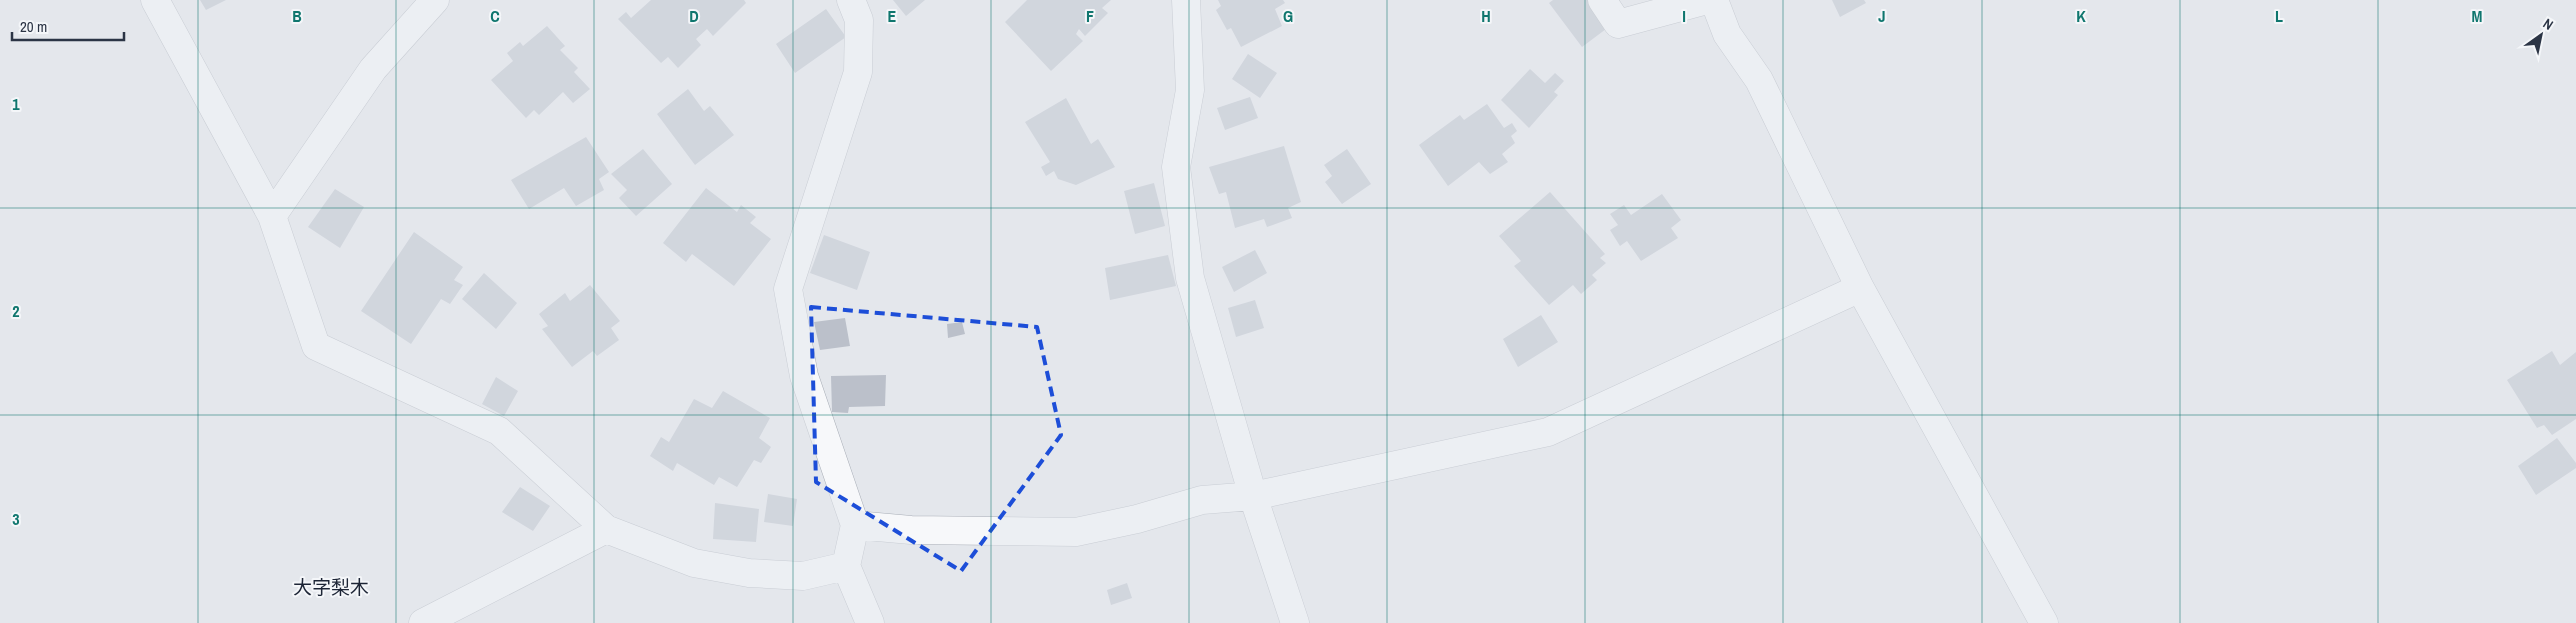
<svg xmlns="http://www.w3.org/2000/svg" width="2576" height="623" font-family="'Archivo Narrow','Noto Sans JP',sans-serif">
  <rect width="100%" height="100%" fill="#e4e7ec"/>
  <path fill="#bbc0ca" d="M200,0H226L206,10Z
    M651,0H744L746,3L713,36L707,29L696,39L701,45L678,68L668,57L661,63L618,19L626,12L631,18Z
    M893,0H925L906,16Z
    M1027,0H1111L1102,8L1108,13L1085,36L1079,29L1076,34L1083,41L1051,71L1005,22Z
    M1218,0H1283L1285,3L1275,9L1282,26L1241,47L1231,28L1227,30L1216,10L1221,6Z
    M1553,0H1590L1610,26L1582,47L1549,3Z
    M1832,0H1864L1866,3L1840,17Z
    M826,9L846,37L795,73L776,44Z
    M547,26L565,46L560,50L578,68L574,72L590,89L573,103L563,92L539,115L534,110L526,118L491,80L513,61L507,53L520,42L523,46Z
    M1248,54L1277,73L1260,98L1232,79Z
    M1530,69L1545,83L1555,73L1564,81L1554,92L1558,95L1529,128L1501,100Z
    M688,89L704,111L710,106L734,135L695,165L657,114Z
    M1250,97L1258,118L1225,130L1217,108Z
    M1066,98L1091,144L1098,139L1115,167L1076,185L1058,179L1054,171L1046,176L1041,167L1050,162L1025,122Z
    M1487,104L1504,128L1512,123L1517,131L1511,136L1515,143L1502,154L1508,162L1490,174L1479,162L1448,186L1419,145L1460,115L1464,120Z
    M586,137L609,172L599,179L604,190L576,206L564,188L529,209L511,180Z
    M1284,146L1301,202L1288,208L1292,218L1267,227L1264,219L1235,228L1226,192L1219,194L1209,167Z
    M643,149L672,184L636,216L619,198L627,190L611,174Z
    M1347,149L1371,184L1342,204L1325,182L1332,176L1324,165Z
    M1154,183L1165,226L1135,234L1124,191Z
    M706,188L737,212L741,205L756,217L750,223L771,239L734,286L692,254L686,262L663,243Z
    M335,189L364,207L340,248L308,227Z
    M1550,192L1605,254L1600,258L1606,263L1592,275L1597,280L1581,294L1573,285L1549,305L1514,266L1521,261L1499,236Z
    M1662,194L1681,220L1671,228L1678,238L1641,261L1627,241L1620,246L1610,230L1618,225L1610,214L1624,205L1631,215Z
    M414,232L463,267L454,280L463,285L450,304L441,299L411,344L361,311Z
    M824,235L870,252L857,290L810,273Z
    M1255,250L1267,273L1234,292L1222,267Z
    M1168,255L1176,286L1110,300L1105,268Z
    M484,273L517,303L496,329L462,299Z
    M590,285L620,321L611,328L619,340L597,356L593,351L572,367L542,329L548,326L539,314L565,293L570,301Z
    M1255,300L1264,328L1236,337L1228,308Z
    M1541,315L1558,342L1518,367L1503,339Z
    M845,318L850,346L820,350L814,322Z
    M962,322L965,334L948,338L947,324Z
    M2552,351L2560,365L2576,352V419L2552,435L2544,425L2537,428L2507,380Z
    M886,375L885,406L849,407L848,413L832,412L831,376Z
    M496,377L518,391L504,416L482,404Z
    M723,391L770,418L759,438L771,447L761,463L754,460L737,487L719,477L714,485L677,463L673,471L650,456L661,437L669,442L694,399L712,408Z
    M2557,438L2576,463V468L2536,495L2518,466Z
    M520,487L550,506L533,531L502,512Z
    M768,494L797,499L793,526L764,522Z
    M715,503L759,509L756,542L713,539Z
    M1127,583L1132,598L1111,605L1107,590Z"/>
  <g fill="none" stroke-linecap="round" stroke-linejoin="round">
    <g stroke="#a9aeb7" stroke-width="29">
      <path id="minor" d="M155,0L272,216L316,346L499,431L606,529L694,563L749,573L803,576L846,566L870,623
        M1186,0L1190,90L1176,167L1190,278L1253,496L1295,623
        M1602,0L1618,24L1707,0
        M1714,0L1727,34L1759,80L1860,288L2044,623
        M272,216L373,69L435,0
        M855,525L911,530L1076,532L1137,519L1202,500L1253,496L1548,432L1860,288
        M846,566L855,525L804,376L788,289L858,72L859,20L851,0
        M423,623L606,529"/>
    </g>
    <use href="#minor" stroke="#f7f8fa" stroke-width="28"/>
  </g>
  <path d="M0 0H2576V623H0ZM811,307L1037,327L1061,435L961,571L816,482Z" fill="#e4e7ec" fill-opacity=".55" fill-rule="evenodd"/>
  <path fill="none" stroke="#1d4ed8" stroke-width="4" stroke-dasharray="10 6" stroke-linejoin="round" d="M811,307L1037,327L1061,435L961,571L816,482Z"/>
  <path fill="none" stroke="#0f766e" stroke-width="1" stroke-opacity="0.55" d="M198,0V623M396,0V623M594,0V623M793,0V623M991,0V623M1189,0V623M1387,0V623M1585,0V623M1783,0V623M1982,0V623M2180,0V623M2378,0V623M0,208H2576M0,415H2576"/>
  <g text-anchor="middle" stroke-width="4" stroke-linejoin="round" paint-order="stroke">
    <g font-size="19" fill="#1d2536" stroke="#f4f6f9">
      <text x="331" y="594">大字梨木</text>
    </g>
  </g>
  <g font-size="16" text-anchor="middle" font-weight="bold" fill="#0f766e" stroke="#f4f6f9" stroke-width="4" stroke-linejoin="round" paint-order="stroke">
    <text x="297" y="22">B</text>
    <text x="495" y="22">C</text>
    <text x="694" y="22">D</text>
    <text x="892" y="22">E</text>
    <text x="1090" y="22">F</text>
    <text x="1288" y="22">G</text>
    <text x="1486" y="22">H</text>
    <text x="1684" y="22">I</text>
    <text x="1882" y="22">J</text>
    <text x="2081" y="22">K</text>
    <text x="2279" y="22">L</text>
    <text x="2477" y="22">M</text>
    <text x="16" y="110">1</text>
    <text x="16" y="317">2</text>
    <text x="16" y="525">3</text>
  </g>
  <g transform="translate(2541 35) rotate(33)" stroke="#f4f6f9" stroke-width="4" paint-order="stroke">
  <path d="M0-4L9 19L0 12L-9 19Z" fill="#2b3445"/>
  <text y="-8" font-size="14" font-weight="bold" text-anchor="middle" fill="#2b3445">N</text>
  </g>
  <path d="M12 32v8h112v-8" fill="none" stroke="#2b3445" stroke-width="2.5"/>
  <text x="20" y="32" font-size="15" fill="#2b3445" stroke="#f4f6f9" stroke-width="4" paint-order="stroke">20 m</text>
</svg>
